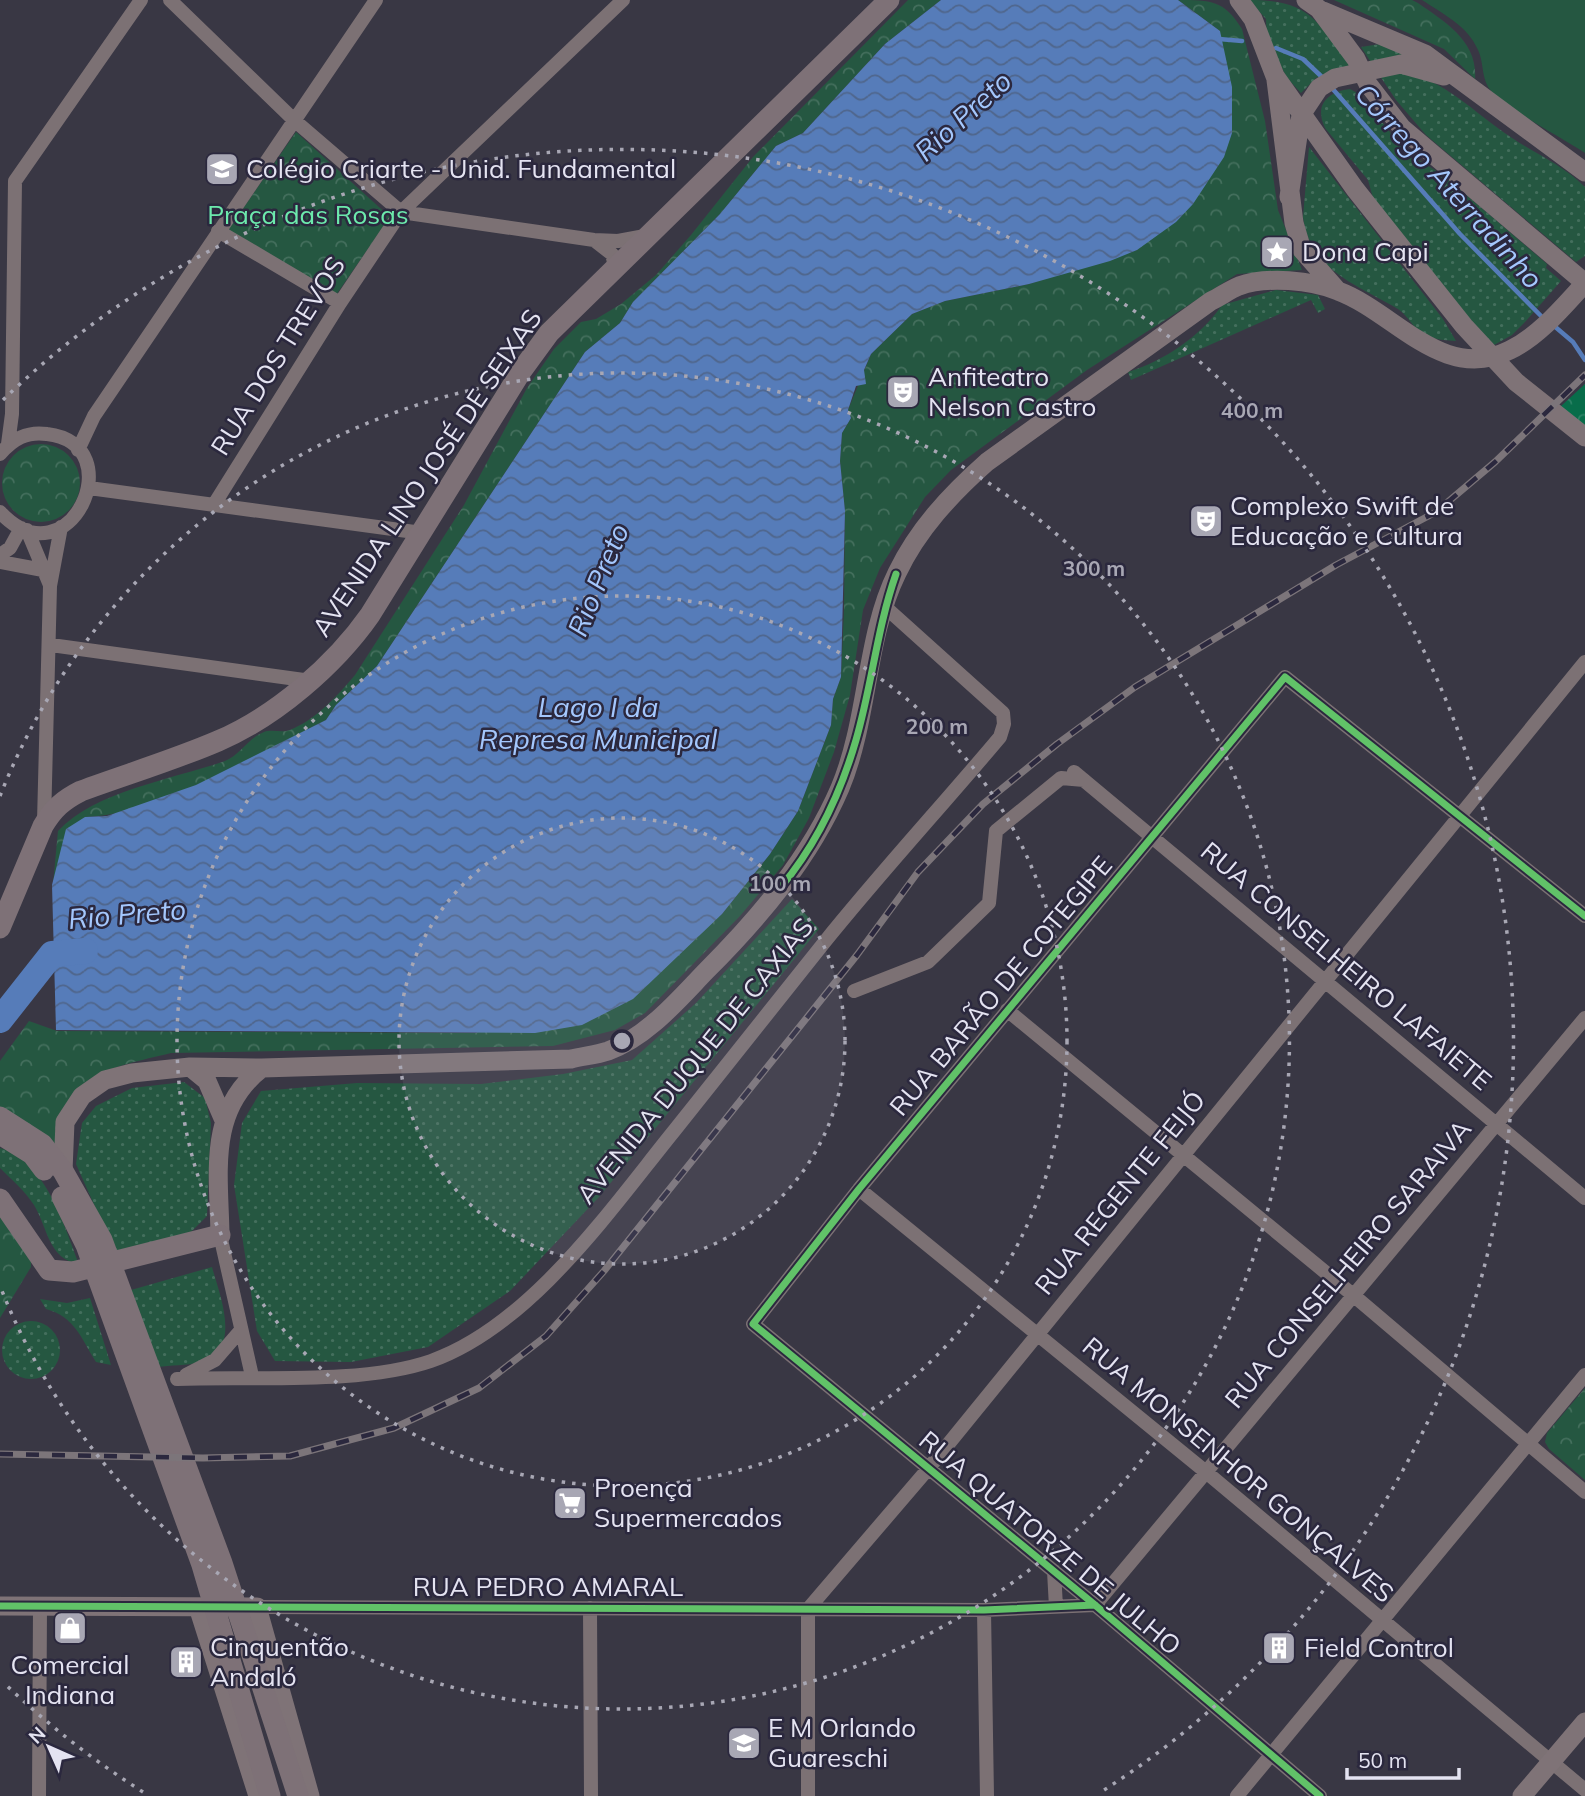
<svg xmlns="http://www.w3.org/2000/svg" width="1585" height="1796" font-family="Mulish,sans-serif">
  <defs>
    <pattern id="grass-dots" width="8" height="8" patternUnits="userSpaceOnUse" patternTransform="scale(1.75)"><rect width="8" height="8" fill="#255741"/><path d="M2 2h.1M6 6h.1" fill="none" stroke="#446f5d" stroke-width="1.8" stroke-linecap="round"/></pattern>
    <pattern id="forest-crowns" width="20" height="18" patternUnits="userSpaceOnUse" patternTransform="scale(1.75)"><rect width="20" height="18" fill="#086d4a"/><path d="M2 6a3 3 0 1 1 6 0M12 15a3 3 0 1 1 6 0" fill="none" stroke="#2c8265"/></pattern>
    <pattern id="park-crowns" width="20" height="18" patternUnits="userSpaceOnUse" patternTransform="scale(1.75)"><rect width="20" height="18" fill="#255741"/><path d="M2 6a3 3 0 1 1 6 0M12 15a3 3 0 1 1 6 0" fill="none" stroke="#446f5d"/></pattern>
    <pattern id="water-waves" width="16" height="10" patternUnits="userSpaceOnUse" patternTransform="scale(1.75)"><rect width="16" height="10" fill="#567cb9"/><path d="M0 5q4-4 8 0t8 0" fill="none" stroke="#4f668c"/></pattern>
  </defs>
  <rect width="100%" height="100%" fill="#393744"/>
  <path fill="url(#grass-dots)" d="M1249,0C1310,0 1316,20 1350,65L1316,78L1301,93L1288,79L1267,43L1266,19Z
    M1380,44L1405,54L1372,64L1361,47Z
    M1400,70C1451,84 1470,110 1512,138C1536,154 1564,166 1585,187V256L1576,262L1426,135L1396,100L1380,76Z
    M1350,89L1359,94L1407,153L1443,175L1547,264L1546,268L1561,281L1525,322L1512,335L1494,345L1466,315L1373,198L1368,180L1325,128C1314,105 1327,92 1350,89Z
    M1309,147L1443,319L1456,341C1439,340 1426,339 1413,325C1409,320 1404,313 1398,309C1358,285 1310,271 1303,217Z
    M1276,290L1318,295L1325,309L1318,313L1311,300L1131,380L1128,372C1164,361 1201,336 1222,305Z
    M792,899L819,929L599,1197L510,1291L428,1347L351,1362L275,1361L257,1331L234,1185L242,1123L261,1091L357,1083L481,1084L563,1074L632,1060L696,1003Z
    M184,1082L205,1098L211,1123L207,1216L189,1234L116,1254L76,1164L82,1123L96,1106L132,1088Z
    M0,1148C46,1161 64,1225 79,1264C48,1259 48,1228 34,1205C25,1191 12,1180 0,1168Z
    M212,1267C220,1296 243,1351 200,1362C187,1366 171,1365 157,1367L131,1290Z
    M90,1298L111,1365L96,1362C81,1338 75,1317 46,1309L40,1299L67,1303Z
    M2 1350a29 29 0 1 1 58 0a29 29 0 1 1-58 0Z"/>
  <path fill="url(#forest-crowns)" d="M1585,384V426L1560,407Z"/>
  <path fill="url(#park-crowns)" d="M908,0H941L885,44L803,133L776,146L720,214L633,302L620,323L585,352L377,666L336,705L326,720C262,752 155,816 85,817L53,884L58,831C95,791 174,779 225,761C240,755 248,738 264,732C272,729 282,733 290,730C317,719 337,696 355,675L464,505L527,388L554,349L581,322L596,319L621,304L656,275L691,235L753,157Z
    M1178,0C1211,0 1224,0 1242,29L1265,121L1278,210L1302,270L1237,274L1087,370L951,470L925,497L880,568L863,610L850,695L834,752L809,818L783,865L740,916L645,1013L615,1030L553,1046L171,1053C110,1068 60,1074 56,1148L0,1108V1061L29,1021L57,1031L476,1033L722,914L770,854L798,811L831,725L833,699L841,677L844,610L845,511L840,461L842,433L851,418L848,410L871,354L912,314L945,301L1029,284L1137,250L1220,31Z
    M1334,0H1412L1418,3C1445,22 1478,41 1475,79L1444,49Z
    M296,132L390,217L336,295L228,230Z
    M2 483a39 39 0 1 1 78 0a39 39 0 1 1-78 0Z
    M0,1198L31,1251V1267L0,1318Z
    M1585,1388V1480L1549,1449L1545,1442L1547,1433Z"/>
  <path fill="#255741" d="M1422,0H1585V153C1559,136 1516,114 1494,94C1480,81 1485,65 1478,50C1468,26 1443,14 1422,0Z"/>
  <path fill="url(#water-waves)" d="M941,0H1178L1220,31L1232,87V133L1224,157L1193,204L1176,222L1137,250L1110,261L1029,284L945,301L912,314L871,354L864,370L866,384L856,386L848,410L851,418L842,433L840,461L845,511L841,677L833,699L831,725L798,811L770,854L722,914L633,999L582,1025L535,1033L56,1030L52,885L66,829L85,817L107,816L196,785L326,720L336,705L377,666L585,352L620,323L633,302L720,214L776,146L803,133L885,44Z"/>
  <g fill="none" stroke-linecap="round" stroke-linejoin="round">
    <path stroke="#567cb9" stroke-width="4.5" d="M1219,39L1242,41
      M1276,48L1303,59L1323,78
      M1331,87L1460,234L1543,318
      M1553,325L1573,342L1585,360"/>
    <path stroke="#567cb9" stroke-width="26" d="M0,1020L52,954L85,951"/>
    <path stroke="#7c7174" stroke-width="14" d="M170,0L294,120L401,212L594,240L618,241L645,236
      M218,231L340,303
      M594,240L612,254L615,266
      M8,444L12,414L15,181L141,0
      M78,450L94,416L376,0
      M0,454C13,439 27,431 47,434C134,444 69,586 0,512
      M89,488L422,533
      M215,503L340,303L401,212L623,0
      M27,530L50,585
      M0,555L10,548L21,528
      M0,562L43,570
      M51,645L311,681
      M1074,772L1585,1198
      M44,822L50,586L61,527
      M854,991L928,962L989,903L996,831L1061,778L1084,780
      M1007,1010L1353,1295L1585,1492
      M859,1189L1206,1472L1585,1790
      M220,1235L252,1376
      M186,1375L215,1360L241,1330
      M177,1379C253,1376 361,1385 431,1361C530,1326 610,1210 674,1131C724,1068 774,1006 823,944C880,873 942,806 1000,737L1004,724L1003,713L884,606
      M1054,1571L1056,1607
      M1095,1605L1585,1018
      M257,1607L984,1610L1095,1605
      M590,1608L591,1796
      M984,1610L987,1796
      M39,1796L40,1606
      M808,1796V1609L928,1469L1585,662
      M1237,1796L1585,1375
      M1320,1796L1095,1605L753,1324L859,1189L1285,677L1585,916"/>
    <path stroke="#7f7377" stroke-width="19" d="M1239,0L1253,19L1275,76L1355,189L1464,326L1516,382L1585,437
      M1306,0L1319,9L1356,59L1368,84L1402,128L1585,283
      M1323,11L1425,54L1585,172
      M1276,80L1294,223L1302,250L1337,290
      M1289,197L1301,115L1319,88L1335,78L1401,64L1444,76
      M190,1067L207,1081L223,1118
      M63,1171L65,1122L82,1096L105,1080L132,1073L190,1067L262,1068L571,1059C583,1056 596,1055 608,1051C647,1037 678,1000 706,971C759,918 810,858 840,788C869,719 865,638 897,573C918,529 951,494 987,462L1211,301C1220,297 1229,290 1239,286C1267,276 1311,280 1338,291C1395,312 1443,384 1510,350C1539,336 1563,307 1585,283
      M220,1235C219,1173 207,1110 262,1068
      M0,1606L257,1607L310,1796
      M198,1607L258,1796
      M1522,1796L1585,1722"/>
    <path stroke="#7e7177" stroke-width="21" d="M0,928L43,826C53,809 63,800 81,791C127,774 174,760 218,741C275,717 335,665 370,615L522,370L549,333L889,0
      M0,1117L42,1144L63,1171L102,1240L222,1563L298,1796
      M0,1134L32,1154L44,1170
      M62,1197L86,1245L202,1565L270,1796
      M0,1199L49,1270L73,1272L220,1235"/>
    <g stroke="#7c757a" stroke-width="7">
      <path id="rail" d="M0,1454L203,1458L290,1456L394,1428L479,1388L546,1336L604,1271L857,955L918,872L983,804L1057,744L1135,687L1336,565L1436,512L1495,462L1585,375"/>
    </g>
    <use href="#rail" stroke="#2b283e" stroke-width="4.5" stroke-dasharray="13" stroke-linecap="butt"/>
    <g stroke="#2b283e" stroke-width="11">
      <path id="cycleway" d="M781,887C816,845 841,792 856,740C872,685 877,628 896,574
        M0,1606L984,1610L1095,1605
        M1320,1796L1095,1605L753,1324L859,1189L1285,677L1585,916"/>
    </g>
    <use href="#cycleway" stroke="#61c268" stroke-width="7"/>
  </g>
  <circle cx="622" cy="1041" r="223" fill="#a8a7b4" fill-opacity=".12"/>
  <g fill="none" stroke="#a8a7b4" stroke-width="3.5" stroke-dasharray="3.5 7">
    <circle cx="622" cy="1041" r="223"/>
    <circle cx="622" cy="1041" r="445"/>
    <path d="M0 796A668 668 0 1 1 0 1286"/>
    <path d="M143 1792A891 891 0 0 1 3 1682M3 400A891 891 0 1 1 1101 1792"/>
  </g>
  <defs>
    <g id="school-square" transform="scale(1.75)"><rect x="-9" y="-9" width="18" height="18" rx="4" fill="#a8a7b4" stroke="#2b283e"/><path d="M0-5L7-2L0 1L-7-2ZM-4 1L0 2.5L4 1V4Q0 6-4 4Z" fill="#fff"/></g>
    <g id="sight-square" transform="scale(1.75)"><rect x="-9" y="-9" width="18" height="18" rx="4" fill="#a8a7b4" stroke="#2b283e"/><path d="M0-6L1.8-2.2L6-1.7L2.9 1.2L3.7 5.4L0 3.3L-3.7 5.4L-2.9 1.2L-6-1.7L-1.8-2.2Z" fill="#fff"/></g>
    <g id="theatre-square" transform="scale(1.75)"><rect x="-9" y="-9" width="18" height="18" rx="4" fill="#a8a7b4" stroke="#2b283e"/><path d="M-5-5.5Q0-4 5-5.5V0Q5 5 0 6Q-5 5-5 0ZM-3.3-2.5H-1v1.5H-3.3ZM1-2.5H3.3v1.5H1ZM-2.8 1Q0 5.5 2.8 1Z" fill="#fff"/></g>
    <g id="supermarket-square" transform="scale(1.75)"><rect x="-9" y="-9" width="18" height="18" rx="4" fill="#a8a7b4" stroke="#2b283e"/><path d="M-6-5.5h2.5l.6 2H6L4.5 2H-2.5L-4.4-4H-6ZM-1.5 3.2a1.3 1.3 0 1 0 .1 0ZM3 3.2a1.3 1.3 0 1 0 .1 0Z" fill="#fff"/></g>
    <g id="shop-square" transform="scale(1.75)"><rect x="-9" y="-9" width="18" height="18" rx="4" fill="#a8a7b4" stroke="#2b283e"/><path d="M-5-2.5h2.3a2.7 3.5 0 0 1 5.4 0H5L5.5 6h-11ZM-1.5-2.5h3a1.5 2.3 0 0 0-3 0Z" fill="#fff"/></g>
    <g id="building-square" transform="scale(1.75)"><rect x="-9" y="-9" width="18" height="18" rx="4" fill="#a8a7b4" stroke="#2b283e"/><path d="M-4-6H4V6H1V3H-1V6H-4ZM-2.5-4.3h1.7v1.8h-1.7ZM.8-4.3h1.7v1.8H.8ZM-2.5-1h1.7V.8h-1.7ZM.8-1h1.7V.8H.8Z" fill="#fff"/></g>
  </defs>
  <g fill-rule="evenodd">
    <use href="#school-square" x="222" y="169"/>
    <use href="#sight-square" x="1277" y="252"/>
    <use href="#theatre-square" x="903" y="392"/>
    <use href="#theatre-square" x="1206" y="521"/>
    <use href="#supermarket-square" x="570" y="1503"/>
    <use href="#shop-square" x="70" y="1628"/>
    <use href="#building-square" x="1279" y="1648"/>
    <use href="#building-square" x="186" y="1662"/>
    <use href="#school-square" x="744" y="1743"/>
  </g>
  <g text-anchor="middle" stroke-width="5" stroke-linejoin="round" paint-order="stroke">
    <g font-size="26" fill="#e4e3f1" stroke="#2b283e" text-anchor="start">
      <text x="246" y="178">Colégio Criarte - Unid. Fundamental</text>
      <text x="1302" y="261">Dona Capi</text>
      <text x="928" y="386">Anfiteatro<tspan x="928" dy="30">Nelson Castro</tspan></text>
      <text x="1230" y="515">Complexo Swift de<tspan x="1230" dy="30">Educação e Cultura</tspan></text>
      <text x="594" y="1497">Proença<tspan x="594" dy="30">Supermercados</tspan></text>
      <text x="210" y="1656">Cinquentão<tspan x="210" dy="30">Andaló</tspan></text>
      <text x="1304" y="1657">Field Control</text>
      <text x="70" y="1674" text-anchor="middle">Comercial<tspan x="70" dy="30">Indiana</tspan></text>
      <text x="768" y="1737">E M Orlando<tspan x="768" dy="30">Guareschi</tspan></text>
    </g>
    <g font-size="26" fill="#6ce9ac" stroke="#2b283e">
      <text x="308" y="224">Praça das Rosas</text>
    </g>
    <g font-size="26" fill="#e4e3f1" stroke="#2b283e">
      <text transform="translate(278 356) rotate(-58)" y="9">RUA DOS TREVOS</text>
      <text transform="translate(427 473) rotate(-56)" y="9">AVENIDA LINO JOSÉ DE SEIXAS</text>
      <text transform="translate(1346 966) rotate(40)" y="9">RUA CONSELHEIRO LAFAIETE</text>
      <text transform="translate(1001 986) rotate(-50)" y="9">RUA BARÃO DE COTEGIPE</text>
      <text transform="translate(695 1061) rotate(-51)" y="9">AVENIDA DUQUE DE CAXIAS</text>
      <text transform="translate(1120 1193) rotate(-51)" y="9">RUA REGENTE FEIJÓ</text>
      <text transform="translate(1348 1264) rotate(-50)" y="9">RUA CONSELHEIRO SARAIVA</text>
      <text transform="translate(1238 1470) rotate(40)" y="9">RUA MONSENHOR GONÇALVES</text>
      <text transform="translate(1050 1543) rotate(40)" y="9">RUA QUATORZE DE JULHO</text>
      <text x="548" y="1596">RUA PEDRO AMARAL</text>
    </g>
    <g font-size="28" font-style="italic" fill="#a4c7fd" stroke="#2b283e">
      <text transform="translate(963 116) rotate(-42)" y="10">Rio Preto</text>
      <text transform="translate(1449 186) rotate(48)" y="10">Córrego Aterradinho</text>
      <text transform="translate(598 580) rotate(-68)" y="10">Rio Preto</text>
      <text x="598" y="717">Lago I da<tspan x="598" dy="32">Represa Municipal</tspan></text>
      <text transform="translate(127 914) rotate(-5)" y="10">Rio Preto</text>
    </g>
  </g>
  <circle cx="622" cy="1041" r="10" fill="#a8a7b4" stroke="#2b283e" stroke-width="3.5"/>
  <g font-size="21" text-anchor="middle" font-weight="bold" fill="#a8a7b4" stroke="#2b283e" stroke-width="5" stroke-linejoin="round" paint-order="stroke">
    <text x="1252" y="418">400 m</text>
    <text x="1094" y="576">300 m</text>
    <text x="937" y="734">200 m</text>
    <text x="780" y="891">100 m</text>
  </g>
  <g transform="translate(49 1747) rotate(315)" stroke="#2b283e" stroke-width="5" paint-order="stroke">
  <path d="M0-5L12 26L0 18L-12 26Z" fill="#e4e3f1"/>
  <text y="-10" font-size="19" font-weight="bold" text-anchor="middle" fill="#e4e3f1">N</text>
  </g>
  <path d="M1347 1768v10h112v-10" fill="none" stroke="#e4e3f1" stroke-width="3.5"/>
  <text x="1358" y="1768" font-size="21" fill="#e4e3f1" stroke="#2b283e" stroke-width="5" paint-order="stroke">50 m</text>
</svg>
